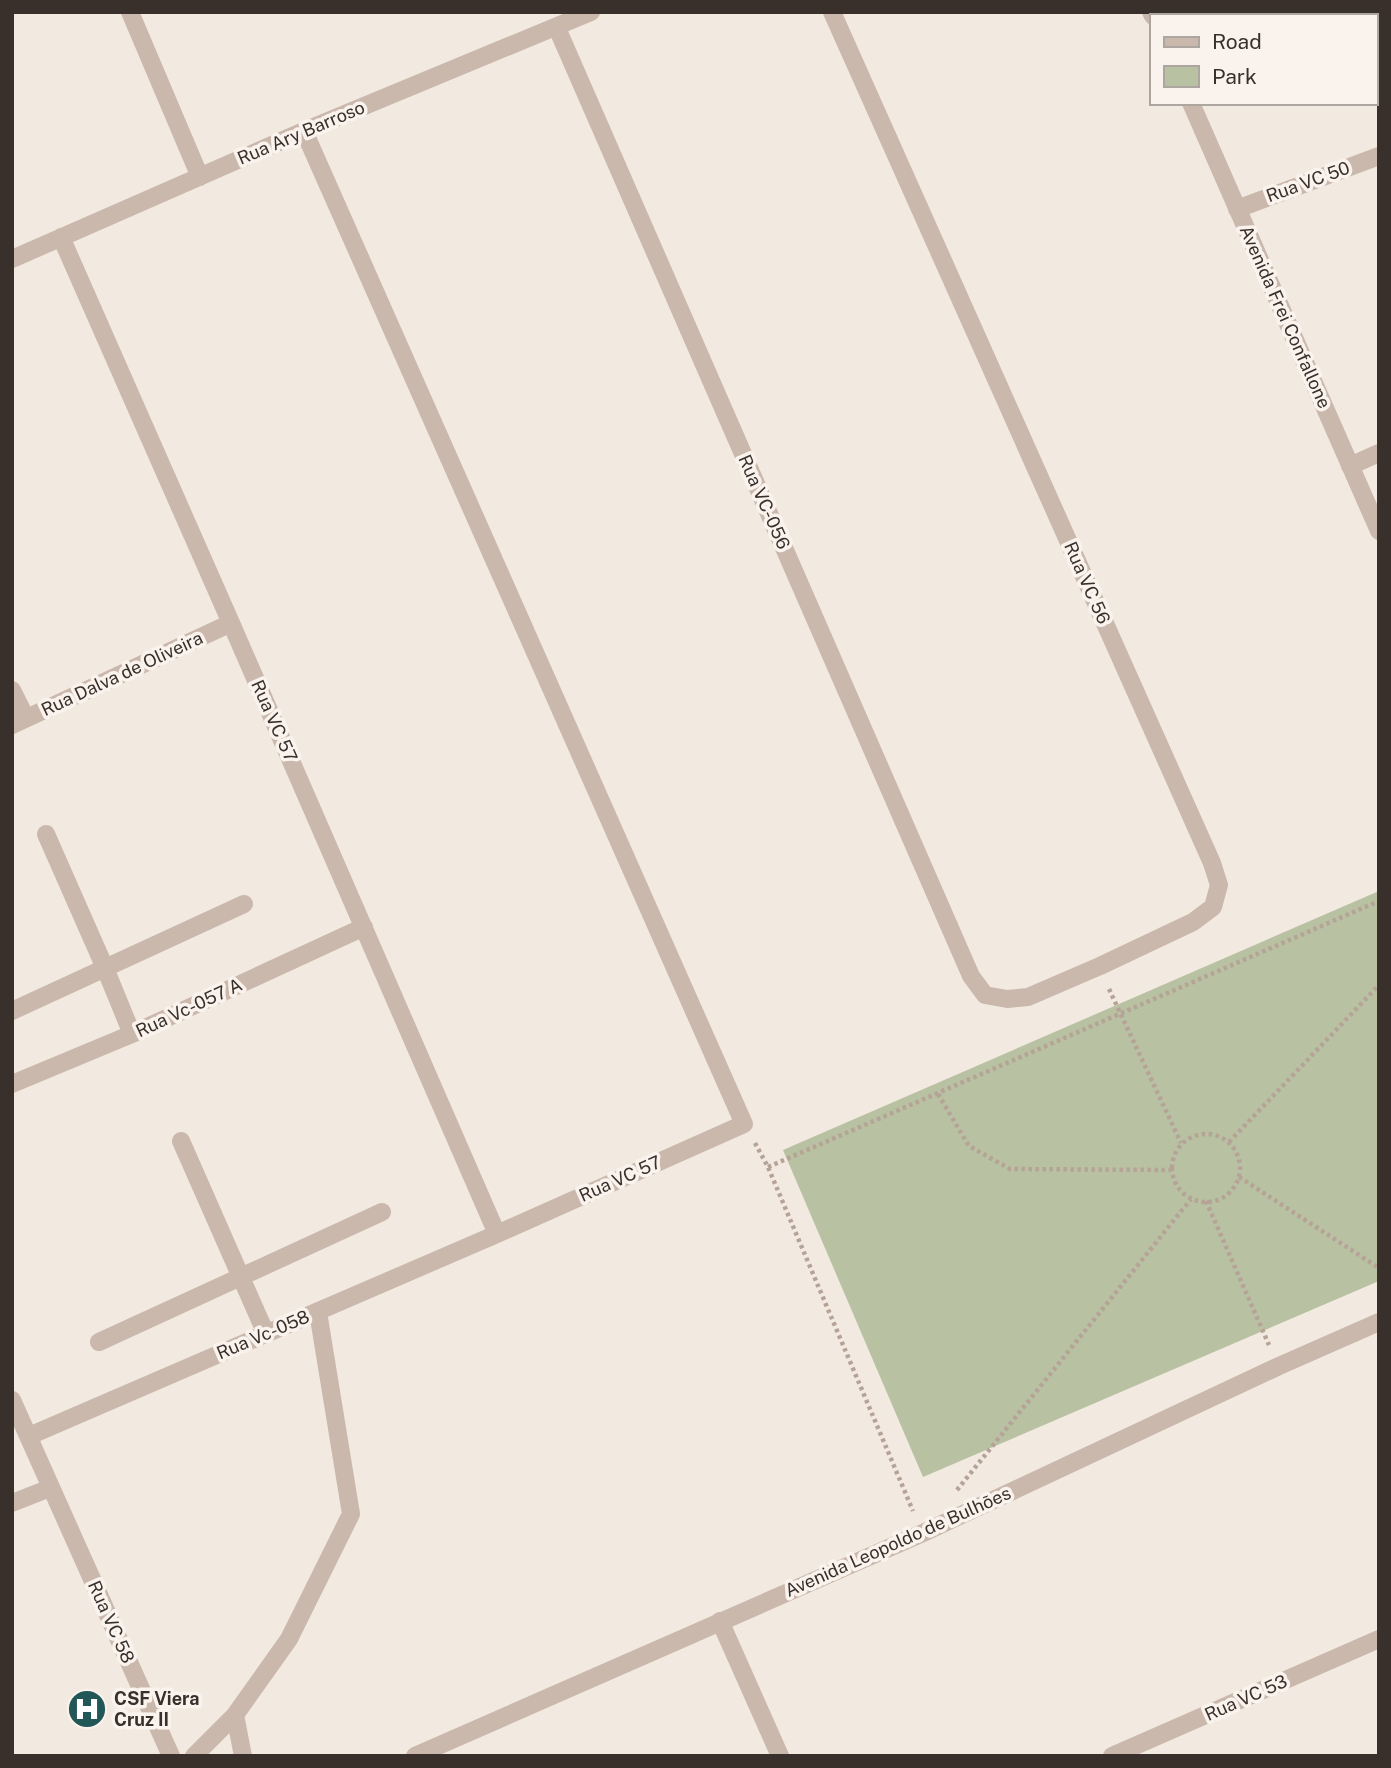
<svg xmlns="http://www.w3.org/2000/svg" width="1391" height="1768" font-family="'Public Sans',sans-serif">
  <rect width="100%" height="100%" fill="#f2e9e0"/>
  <path fill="#b8c1a1" d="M1379,891V1281L923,1477L783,1150Z"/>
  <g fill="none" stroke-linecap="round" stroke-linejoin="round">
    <path stroke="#b6a397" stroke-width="4.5" stroke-dasharray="3.5 3.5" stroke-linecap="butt" d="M1109,989L1181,1143
      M938,1094L969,1146L1010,1169L1171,1170
      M1172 1168a34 34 0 1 1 68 0a34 34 0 1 1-68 0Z
      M1229,1142L1379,985
      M755,1143L768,1167L913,1511
      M768,1167L1379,901
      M1239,1177L1379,1268
      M1206,1201L1269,1345
      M957,1490L1191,1199"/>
    <path stroke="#cab8ad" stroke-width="18" d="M130,12L200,177
      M1151,12L1153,16
      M557,28L971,976L985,995L1007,999L1028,997L1100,966L1193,922L1213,907L1219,885L1212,863L832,12
      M1191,103L1379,531
      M1237,209L1379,156
      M61,237L231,623L497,1234
      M12,259L304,131L591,12
      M1350,466L1379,453
      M12,690L26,718
      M12,725L231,623
      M46,834L105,968L132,1034
      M12,1011L244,904
      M12,1084L132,1034L364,927
      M181,1141L266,1334
      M99,1342L382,1212
      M12,1400L171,1756
      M29,1436L497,1234L744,1124L304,131
      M12,1503L50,1488
      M720,1621L780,1756
      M235,1715L243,1756
      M194,1756L235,1715L289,1639L351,1514L318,1312
      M415,1756L923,1533L1279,1366L1379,1322
      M1112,1756L1379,1639"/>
  </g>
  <defs>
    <g id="hospital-disc" transform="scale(2.0125)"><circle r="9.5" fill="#225758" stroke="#faf3ed"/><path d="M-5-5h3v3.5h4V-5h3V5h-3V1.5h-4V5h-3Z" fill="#fff"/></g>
  </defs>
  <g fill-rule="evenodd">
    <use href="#hospital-disc" x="87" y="1709"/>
  </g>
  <g text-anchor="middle" stroke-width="7" stroke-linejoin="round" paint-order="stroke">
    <g font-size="18" fill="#392f2b" stroke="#faf3ed">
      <text transform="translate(301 133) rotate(-23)" y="6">Rua Ary Barroso</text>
      <text transform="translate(1308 182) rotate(-20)" y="6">Rua VC 50</text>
      <text transform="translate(1285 317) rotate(66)" y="6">Avenida Frei Confallone</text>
      <text transform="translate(764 502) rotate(66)" y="6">Rua VC-056</text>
      <text transform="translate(1087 583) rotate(66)" y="6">Rua VC 56</text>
      <text transform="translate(122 674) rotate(-25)" y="6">Rua Dalva de Oliveira</text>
      <text transform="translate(274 721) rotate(66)" y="6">Rua VC 57</text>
      <text transform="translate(189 1008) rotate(-25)" y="6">Rua Vc-057 A</text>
      <text transform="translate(620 1179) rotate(-24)" y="6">Rua VC 57</text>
      <text transform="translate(263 1335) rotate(-23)" y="6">Rua Vc-058</text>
      <text transform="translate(898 1542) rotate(-24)" y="6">Avenida Leopoldo de Bulhões</text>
      <text transform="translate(111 1622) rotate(66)" y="6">Rua VC 58</text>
      <text transform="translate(1246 1698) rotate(-24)" y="6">Rua VC 53</text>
    </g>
    <g font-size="18" font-weight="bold" fill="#392f2b" stroke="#faf3ed" text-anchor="start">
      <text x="114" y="1705">CSF Viera<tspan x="114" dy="21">Cruz II</tspan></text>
    </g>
  </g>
  <rect width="1391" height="1768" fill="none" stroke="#392f2b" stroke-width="28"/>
  <rect x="1150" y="14" width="228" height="91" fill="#faf3ed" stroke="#ada59f" stroke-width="2"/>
  <rect x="1164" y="37" width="35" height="10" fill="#cab8ad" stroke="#ada59f" stroke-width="2"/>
  <text x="1212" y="49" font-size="21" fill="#392f2b">Road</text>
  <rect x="1164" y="66" width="35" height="21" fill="#b8c1a1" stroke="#ada59f" stroke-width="2"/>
  <text x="1212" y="84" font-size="21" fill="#392f2b">Park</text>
</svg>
